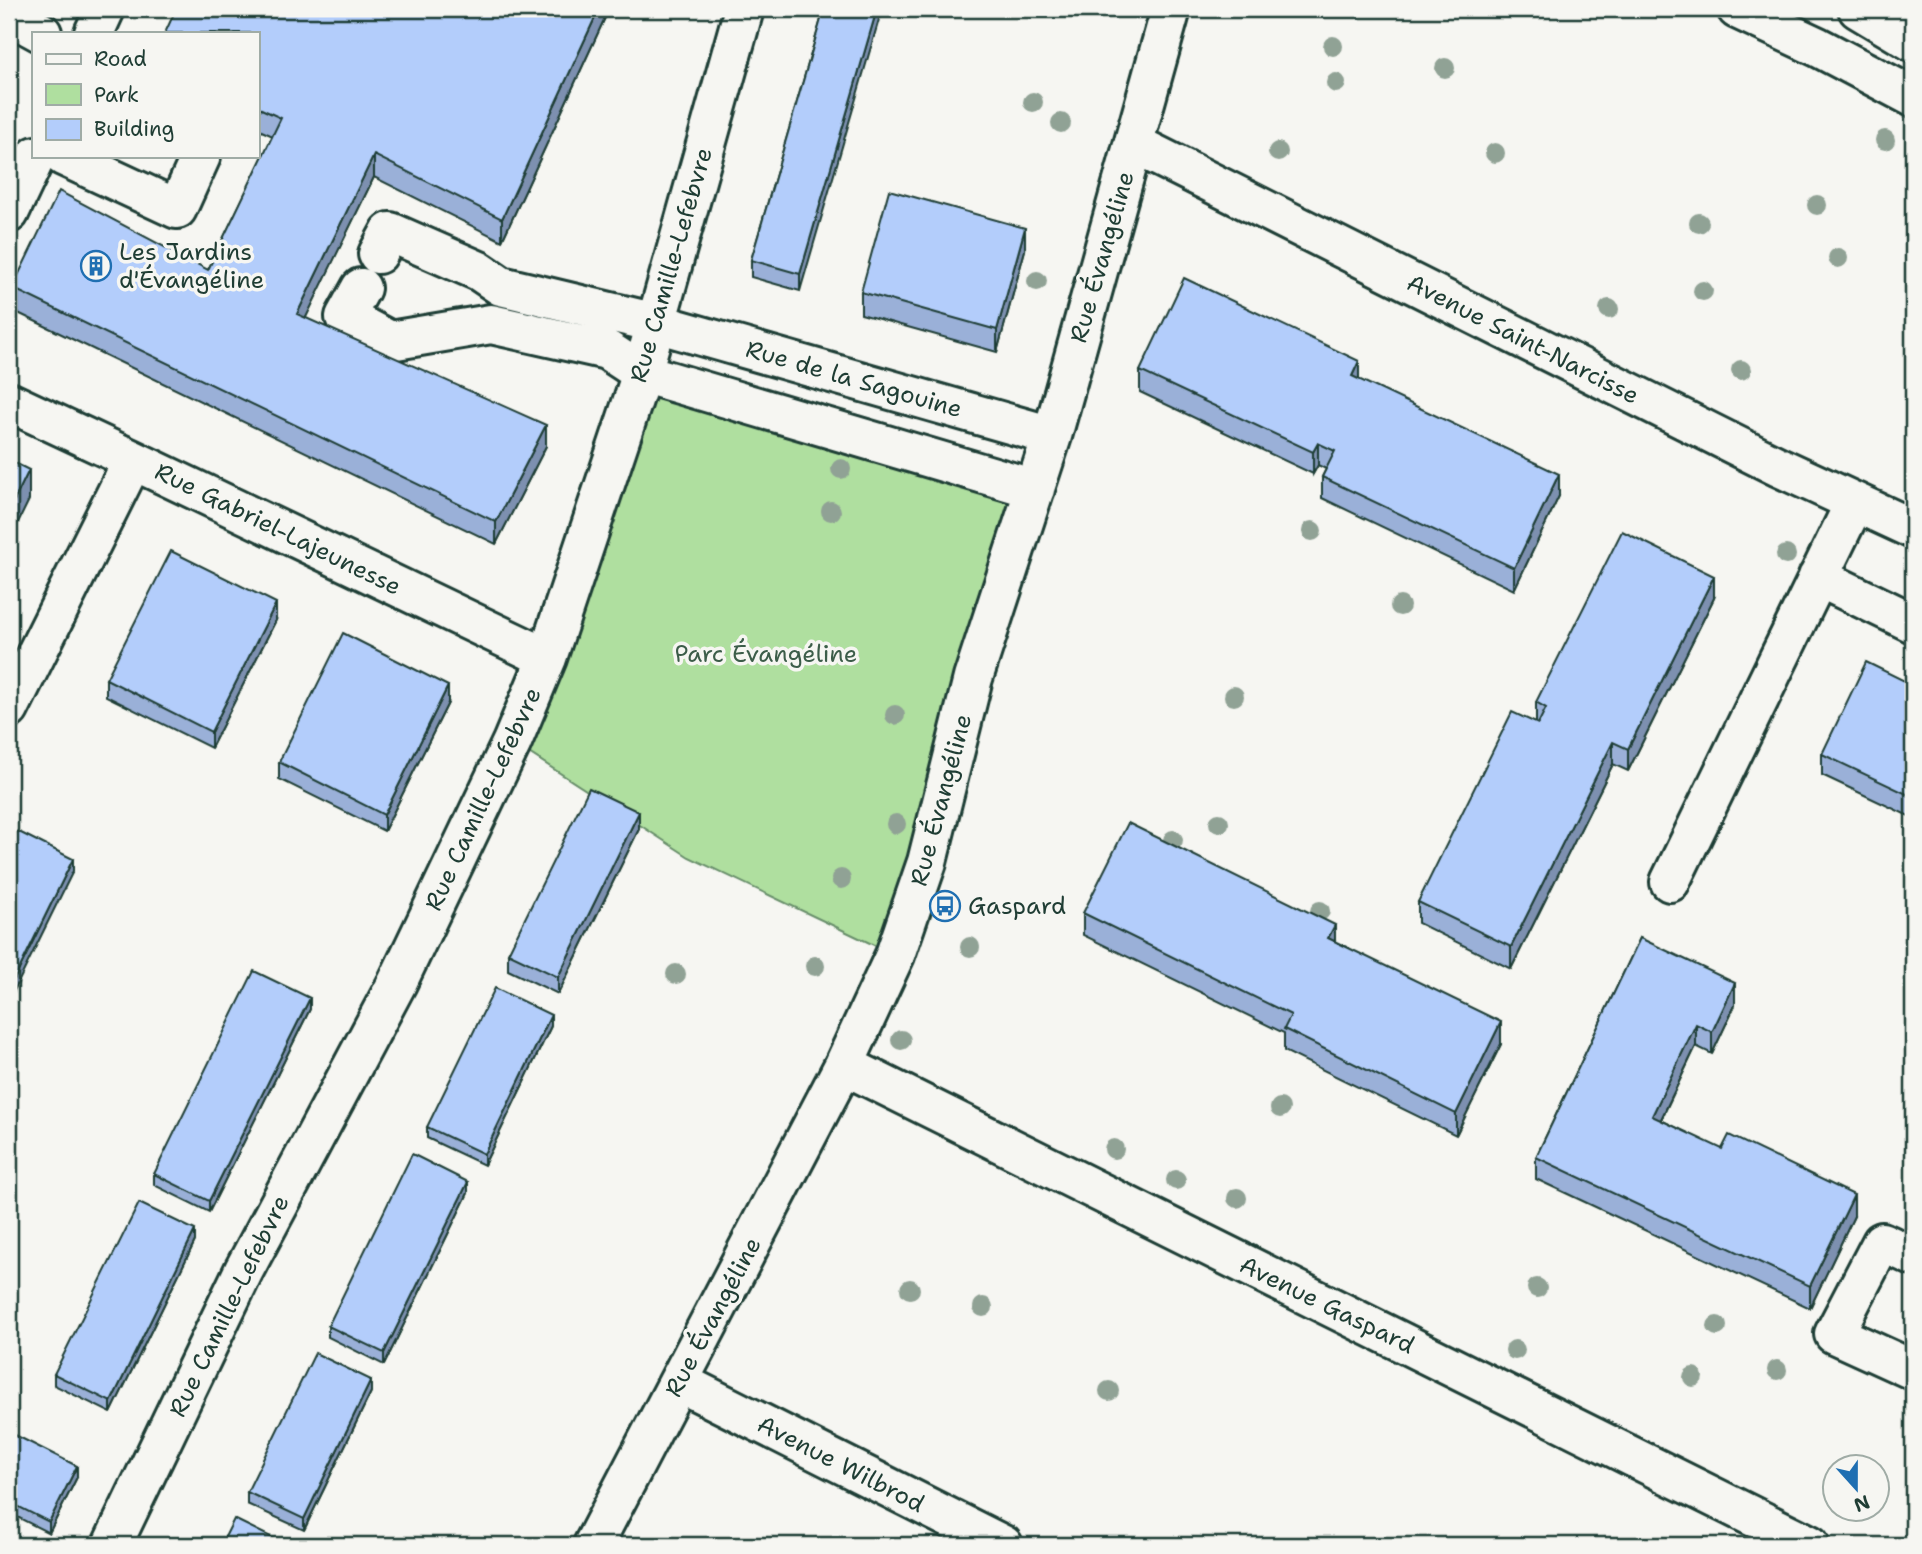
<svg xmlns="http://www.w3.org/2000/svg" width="1922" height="1554" font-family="'Shantell Sans',sans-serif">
  <rect width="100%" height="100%" fill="#f6f6f2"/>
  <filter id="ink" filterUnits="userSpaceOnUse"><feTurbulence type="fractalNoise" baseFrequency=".0143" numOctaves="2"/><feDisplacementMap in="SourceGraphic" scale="14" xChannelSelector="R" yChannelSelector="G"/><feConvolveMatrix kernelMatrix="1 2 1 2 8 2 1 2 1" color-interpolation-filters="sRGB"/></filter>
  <g filter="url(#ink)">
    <path fill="#afdf9f" stroke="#678e6a" stroke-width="2" d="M642,373L1035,489L895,955L689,857L512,742Z"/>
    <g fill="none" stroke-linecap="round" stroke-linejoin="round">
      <g stroke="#1f3d34" stroke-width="44">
        <path id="minor" d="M1737,9L1818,47L1913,97
          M1858,9L1913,42
          M9,15L42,33
          M94,33L105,9
          M1134,144L1779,467L1913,529
          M63,156L177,209L201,156
          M9,213L36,156
          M378,254L390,232L479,271L501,286L656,323L1052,436
          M361,288L345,317L390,341L491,324L607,350L642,373L1035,489
          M9,402L133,460L547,658
          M1818,577L1913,623
          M9,709L133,460
          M1670,882L1855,502
          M844,1065L1810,1545
          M1913,1256L1882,1242L1834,1334L1913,1370
          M679,1382L1003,1545
          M112,1545L244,1270L397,983L512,742L547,658L642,373L744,9
          M593,1545L844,1065L895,955L927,862L973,678L1052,436L1171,9"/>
      </g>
      <use href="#minor" stroke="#f6f6f2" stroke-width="38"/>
    </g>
    <g fill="#90a295">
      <circle cx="1333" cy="46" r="10"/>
      <circle cx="1445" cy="68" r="10"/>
      <circle cx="1336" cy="83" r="10"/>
      <circle cx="1033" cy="102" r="10"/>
      <circle cx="1061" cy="123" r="10"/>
      <circle cx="1885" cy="140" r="10"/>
      <circle cx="1278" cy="152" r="10"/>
      <circle cx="1495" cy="153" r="10"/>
      <circle cx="1817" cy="205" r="10"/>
      <circle cx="1699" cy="223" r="10"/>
      <circle cx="1838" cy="258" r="10"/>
      <circle cx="1037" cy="281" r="10"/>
      <circle cx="1703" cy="291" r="10"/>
      <circle cx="1609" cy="309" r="10"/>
      <circle cx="1741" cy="370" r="10"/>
      <circle cx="841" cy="469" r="10"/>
      <circle cx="831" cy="511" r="10"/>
      <circle cx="1312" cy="531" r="10"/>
      <circle cx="1786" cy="555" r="10"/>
      <circle cx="1400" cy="606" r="10"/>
      <circle cx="1234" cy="696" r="10"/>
      <circle cx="895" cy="715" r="10"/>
      <circle cx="1219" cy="823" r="10"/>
      <circle cx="896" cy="824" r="10"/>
      <circle cx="1173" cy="840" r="10"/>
      <circle cx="841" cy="879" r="10"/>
      <circle cx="1320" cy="911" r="10"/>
      <circle cx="970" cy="947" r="10"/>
      <circle cx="815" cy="966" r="10"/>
      <circle cx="676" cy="974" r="10"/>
      <circle cx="901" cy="1040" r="10"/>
      <circle cx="1280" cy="1108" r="10"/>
      <circle cx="1114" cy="1149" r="10"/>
      <circle cx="1176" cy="1180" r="10"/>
      <circle cx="1237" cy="1198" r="10"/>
      <circle cx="1537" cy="1288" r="10"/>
      <circle cx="910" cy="1289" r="10"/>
      <circle cx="983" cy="1307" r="10"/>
      <circle cx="1717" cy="1326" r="10"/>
      <circle cx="1515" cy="1350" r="10"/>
      <circle cx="1777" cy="1370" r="10"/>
      <circle cx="1693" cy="1377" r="10"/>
      <circle cx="1109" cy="1391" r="10"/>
    </g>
    <path fill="#9ab0d8" stroke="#1f3d34" stroke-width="2" d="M177,9H609L502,241L374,177L305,318L546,446L496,544L12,310V288L208,270L273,136L257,129V33Z
      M824,9L800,291L751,277V260Z
      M1025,250L997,352L861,314V292Z
      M1140,371L1359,380L1559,496L1514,590L1322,498V477L1326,469L1318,465L1313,474L1140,392Z
      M1714,598L1628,771L1613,764L1511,969L1418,923V902L1536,723V702Z
      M276,620L211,748L106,696V679Z
      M1913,685V818L1822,775V754Z
      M448,703L384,831L279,779V762Z
      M639,829L558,994L508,970V953Z
      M1083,913L1335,942L1501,1044L1456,1135L1284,1051V1033L1083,935Z
      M1640,938L1735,1005L1712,1054L1696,1046L1661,1120L1854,1216L1810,1308L1536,1179V1157Z
      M310,1009L209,1212L154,1185V1174Z
      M551,1026L484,1165L427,1138V1127Z
      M468,1193L384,1365L328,1337V1326Z
      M195,1241L111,1413L54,1385V1374Z
      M371,1392L304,1530L247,1504V1492Z
      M9,1422L13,1434L77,1477L49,1533L9,1513Z"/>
    <path fill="#7d90b0" stroke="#1f3d34" stroke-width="2" d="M599,9H609L502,241V219Z
      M877,9H882L800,291V274Z
      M374,155V177L297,336V314Z
      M1025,228V250L997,352V330Z
      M1359,361V382L1352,376Z
      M546,425V446L496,544V522Z
      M1318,443V465L1313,474V452Z
      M29,470V500L9,541V511Z
      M1559,474V496L1514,590V568Z
      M1714,576V598L1628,771V749Z
      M276,603V620L211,748V732Z
      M448,686V703L384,831V815Z
      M1613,742V764L1511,969V947Z
      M639,812V829L558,994V977Z
      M73,859V871L9,1001V990Z
      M1335,925V946L1328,938Z
      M1735,983V1005L1712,1054V1032Z
      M310,998V1009L209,1212V1201Z
      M551,1015V1026L484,1165V1154Z
      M1501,1022V1044L1456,1135V1114Z
      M1696,1024V1046L1652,1138V1116Z
      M468,1182V1193L384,1365V1353Z
      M1854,1195V1216L1810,1308V1286Z
      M195,1230V1241L111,1413V1402Z
      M371,1380V1392L304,1530V1519Z
      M77,1466V1477L49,1533V1522Z"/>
    <path fill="#b3cdfb" stroke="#1f3d34" stroke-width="2" d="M176,9H599L502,219L374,155L297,314L546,425L496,522L12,288L59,191L208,270L281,118L257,107V33H165Z
      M824,9H877L800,274L751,260Z
      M889,190L1025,228L997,330L861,292Z
      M1184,278L1359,361L1352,376L1559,474L1514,568L1322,477L1335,451L1318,443L1313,452L1140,371Z
      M9,460L29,470L9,511Z
      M1622,531L1714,576L1628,749L1613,742L1511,947L1418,902L1512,712L1538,724L1546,708L1536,702Z
      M171,551L276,603L211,732L106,679Z
      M343,633L448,686L384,815L279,762Z
      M1866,662L1913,685V797L1822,754Z
      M589,788L639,812L558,977L508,953Z
      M1128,823L1335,925L1328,938L1501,1022L1456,1114L1284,1029L1291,1015L1083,913Z
      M17,831L73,859L9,990V848Z
      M1640,938L1735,983L1712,1032L1696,1024L1652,1116L1722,1149L1729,1135L1854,1195L1810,1286L1536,1157Z
      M254,971L310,998L209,1201L154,1174Z
      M495,988L551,1015L484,1154L427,1127Z
      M412,1154L468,1182L384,1353L328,1326Z
      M139,1203L195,1230L111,1402L54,1374Z
      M315,1353L371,1380L304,1519L247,1492Z
      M9,1422L13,1424L9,1432L77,1466L49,1522L9,1502Z
      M234,1519L287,1545H221Z"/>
  </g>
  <defs>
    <g id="building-ring" transform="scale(1.575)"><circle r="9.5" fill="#f6f6f2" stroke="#1f6fb2" stroke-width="1.5"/><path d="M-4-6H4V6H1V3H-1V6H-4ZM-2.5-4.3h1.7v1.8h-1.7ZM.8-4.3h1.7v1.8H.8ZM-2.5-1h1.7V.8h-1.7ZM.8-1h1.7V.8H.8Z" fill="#1f6fb2"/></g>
    <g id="bus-ring" transform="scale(1.575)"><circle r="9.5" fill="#f6f6f2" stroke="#1f6fb2" stroke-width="1.5"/><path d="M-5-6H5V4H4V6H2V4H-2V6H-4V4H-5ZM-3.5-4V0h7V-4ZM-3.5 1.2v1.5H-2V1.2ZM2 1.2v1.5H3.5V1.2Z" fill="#1f6fb2"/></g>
  </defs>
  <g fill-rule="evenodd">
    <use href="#building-ring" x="96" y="266"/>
    <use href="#bus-ring" x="945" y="906"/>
  </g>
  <g text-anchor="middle" stroke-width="7" stroke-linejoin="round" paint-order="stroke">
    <g font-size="24" fill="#1f3d34" stroke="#f6f6f2" text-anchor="start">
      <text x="119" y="260">Les Jardins<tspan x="119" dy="28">d'Évangéline</tspan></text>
      <text x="968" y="914">Gaspard</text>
    </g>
    <g font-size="24" fill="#1f3d34" stroke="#f6f6f2">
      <text transform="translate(1102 257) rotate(-74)" y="8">Rue Évangéline</text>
      <text transform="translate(671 265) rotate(-74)" y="8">Rue Camille-Lefebvre</text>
      <text transform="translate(1523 339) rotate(27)" y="8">Avenue Saint-Narcisse</text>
      <text transform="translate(854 379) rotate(16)" y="8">Rue de la Sagouine</text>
      <text transform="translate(278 529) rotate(26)" y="8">Rue Gabriel-Lajeunesse</text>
      <text transform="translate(483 799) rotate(-65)" y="8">Rue Camille-Lefebvre</text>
      <text transform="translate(941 800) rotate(-75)" y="8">Rue Évangéline</text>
      <text transform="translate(1327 1305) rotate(26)" y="8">Avenue Gaspard</text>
      <text transform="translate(229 1306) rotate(-64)" y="8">Rue Camille-Lefebvre</text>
      <text transform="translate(713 1317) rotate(-62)" y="8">Rue Évangéline</text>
      <text transform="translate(841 1464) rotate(27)" y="8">Avenue Wilbrod</text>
    </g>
    <g font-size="24" fill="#3c5d49" stroke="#f6f6f2">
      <text x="766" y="662">Parc Évangéline</text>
    </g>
  </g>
  <rect width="1922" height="1554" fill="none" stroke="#f6f6f2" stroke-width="35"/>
  <rect x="18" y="18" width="1887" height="1519" fill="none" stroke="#1f3d34" stroke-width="2.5" filter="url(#ink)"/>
  <rect x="32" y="32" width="228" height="126" fill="#f6f6f2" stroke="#a0aca6" stroke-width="2"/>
  <rect x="46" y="54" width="35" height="10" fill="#f6f6f2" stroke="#a0aca6" stroke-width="2"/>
  <text x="94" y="66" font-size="21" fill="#1f3d34">Road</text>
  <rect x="46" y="84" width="35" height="21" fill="#afdf9f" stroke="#a0aca6" stroke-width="2"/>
  <text x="94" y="102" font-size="21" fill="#1f3d34">Park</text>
  <rect x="46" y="119" width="35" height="21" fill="#b3cdfb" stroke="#a0aca6" stroke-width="2"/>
  <text x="94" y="136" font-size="21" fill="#1f3d34">Building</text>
  <g transform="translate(1856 1488) rotate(159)"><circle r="33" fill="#f6f6f2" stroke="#a0aca6" stroke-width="2"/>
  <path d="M0-5L12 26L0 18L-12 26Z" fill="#1f6fb2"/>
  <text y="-10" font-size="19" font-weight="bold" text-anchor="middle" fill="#1f3d34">N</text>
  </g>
</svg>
